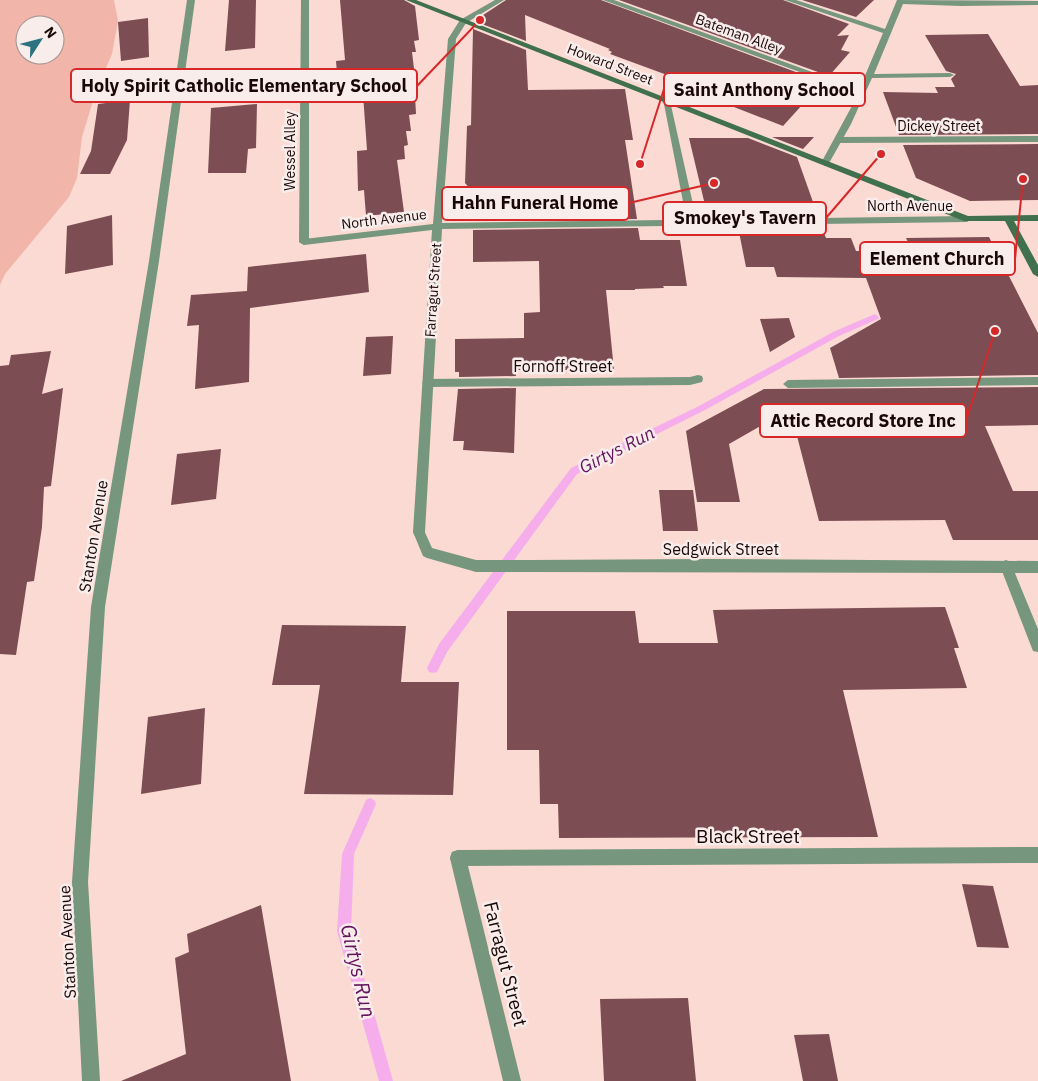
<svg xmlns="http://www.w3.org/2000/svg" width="1038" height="1081" font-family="'IBM Plex Sans',sans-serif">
  <rect width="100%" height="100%" fill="#fbdad3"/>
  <path fill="#f1b5a9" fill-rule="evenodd" d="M0,0H114L118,21L112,54L96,91L82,137L77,178L69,197L5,274L0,285ZM25,25H55V55H25Z"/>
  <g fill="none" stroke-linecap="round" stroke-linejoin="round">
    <path fill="#f5aeeb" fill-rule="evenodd" d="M875,314L879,317L878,319L839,336L705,410L577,474L447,652L437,672L433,673L429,672L427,668L439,644L571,468L699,406L833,332Z
      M370,798L374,800L376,804L354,854L351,931L393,1081H379L337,931L342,854L366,800Z"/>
  </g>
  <path fill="#7c4d53" d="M229,0H256L255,48L225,51Z
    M340,0H404L415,6L419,40L414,41L416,52H412L415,77H414L416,114L409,115L411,131H406L408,145L404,146L405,159L397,160L404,212L366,216L364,190L358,191L357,151L367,150L363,94L339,97L336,61L345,60Z
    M506,0H601L823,82L783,126L734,107L735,100L610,54L612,52L608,50L610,49L525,15L526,41L474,21Z
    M619,0H783L849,24L837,36L849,35L841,50L850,52L829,76Z
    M802,0H874L856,17Z
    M148,18L149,57L121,61L118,22Z
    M473,29L526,50L528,90L625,89L633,140H625L637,219L473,221V192L465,183L467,126L471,125Z
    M988,34L1020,86L1038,85V134L899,135L883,92L938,93L935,87H955L951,79L956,74L946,71L925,35Z
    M130,100L127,140L110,174H80L91,151L98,104Z
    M257,104L256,148L248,149L246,173H208L211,108Z
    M772,137H814L803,149Z
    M689,138H748L797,157L818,216L736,217L734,205H705Z
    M1038,144V200L970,201L916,178L903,145Z
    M112,215L113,265L65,274L67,226Z
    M821,226L826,238H851L856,251H912L906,238L989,237L1038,333V375L839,378L830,348L881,319L866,278L777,277L774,267H746L738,227Z
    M638,228L640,240H680L687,286H663L664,288L635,289V290H606L614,370H516V376L459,377V372H455V339L524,338V313L540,312L539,261L473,262V230Z
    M366,254L369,292L250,308L249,382L195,389L199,325L187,326L191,295L247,291L248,267Z
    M789,318L795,337L770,352L760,319Z
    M393,336L391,374L363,376L366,337Z
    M51,351L42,394L63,388L51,486L44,487L42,527L34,581L27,582L16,655L0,654V366L9,365L11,355Z
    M1038,387V425L985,426L1013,491H1038V540H953L945,520L819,521L790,409L729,444L740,502H697L686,431L764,389Z
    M516,388L514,453L463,450L464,441H453L458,389Z
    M221,449L216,499L171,505L177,454Z
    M659,490H693L698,531H663Z
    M945,607L959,648H954L967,688L843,690L878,837L559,838L558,804H540L539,750H507V611H635L639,643H718L713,610Z
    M282,625L406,626L401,682H459L453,795L304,794L320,685H272Z
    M205,708L201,784L141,794L148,717Z
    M962,884L993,886L1009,948L977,947Z
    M261,905L291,1081H121L186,1054L175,958L189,952L187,934Z
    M688,998L696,1081H604L600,999Z
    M829,1034L838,1081H803L794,1035Z"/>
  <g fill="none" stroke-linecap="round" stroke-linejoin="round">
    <path fill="#76967d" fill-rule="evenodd" d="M301,0H309V242L304,245L299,242Z
      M603,0H614L867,92L860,94Z
      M663,99L670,101L697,222L692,225L687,222Z
      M1038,136V142L840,143L836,140L840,137Z
      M698,375L702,376L703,379L702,382L690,385L427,387L422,383L427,379L690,377Z
      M1038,377V385L788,388L783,384L788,380Z
      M419,527L423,528L432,548L476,560H530L535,562L536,566L535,570L530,572H476L427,558L423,556L413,532L415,528Z
      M1006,560L1011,562L1012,566L1038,629V652L1033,651L1000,566L1001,562Z
      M1038,847V863L458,866L452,864L450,858L452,852L458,850Z"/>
    <path fill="#76967d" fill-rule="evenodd" d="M187,0H195L159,261L105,607L88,882L100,1081H82L72,882L91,607L149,261Z
      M495,0H504L466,23L456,39L442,223L967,216L972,219L967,222L442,229L425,532L423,536L419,537L415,536L413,532L432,230L304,245L299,242L304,239L433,224L448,39L460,20Z
      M785,0H796L885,29L897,0L1038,1V5L961,6L903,4L874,74L950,73L954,75L950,77L872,78L851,124L828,165L825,166L821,163L853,104L883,33Z
      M706,559L1038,561V573L530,572L525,570L524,566L525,562L530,560Z
      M458,850L464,852L466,858L521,1081H503L450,858L452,852Z"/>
    <path fill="#40704d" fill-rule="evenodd" d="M406,0H416L968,216L1038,215V221H1014L1038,265V277L1033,274L1005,221H964Z"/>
  </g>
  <g text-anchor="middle" stroke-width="5" stroke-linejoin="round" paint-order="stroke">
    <g font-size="14" fill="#190805" stroke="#f8edeb">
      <text transform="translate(739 34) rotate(20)" y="5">Bateman Alley</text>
      <text transform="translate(610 64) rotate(21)" y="5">Howard Street</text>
      <text x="939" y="131">Dickey Street</text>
      <text transform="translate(290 151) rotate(-90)" y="5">Wessel Alley</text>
      <text x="910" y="211">North Avenue</text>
      <text transform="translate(384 219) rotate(-7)" y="5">North Avenue</text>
      <text transform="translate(433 290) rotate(-86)" y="5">Farragut Street</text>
    </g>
    <g font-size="16" fill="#190805" stroke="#f8edeb">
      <text x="563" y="372">Fornoff Street</text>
      <text transform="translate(93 536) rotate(-81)" y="6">Stanton Avenue</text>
      <text x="721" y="555">Sedgwick Street</text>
      <text transform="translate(67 942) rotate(-93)" y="6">Stanton Avenue</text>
    </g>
    <g font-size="18" font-style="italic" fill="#65135f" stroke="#f8edeb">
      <text transform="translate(617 450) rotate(-27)" y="6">Girtys Run</text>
    </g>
    <g font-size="19" fill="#190805" stroke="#f8edeb">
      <text x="748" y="843">Black Street</text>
      <text transform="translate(506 964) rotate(76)" y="7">Farragut Street</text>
    </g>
    <g font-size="21" font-style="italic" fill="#65135f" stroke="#f8edeb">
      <text transform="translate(358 971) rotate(77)" y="7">Girtys Run</text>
    </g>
  </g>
  <path fill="none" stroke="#d62828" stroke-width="2" d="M480 20L417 86M640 164L664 89M714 183L629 203M881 154L826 218M1023 179L1015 259M995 331L966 421"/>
  <g fill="#d62828" stroke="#f8edeb" stroke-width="2">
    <circle cx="480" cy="20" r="5"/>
    <circle cx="640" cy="164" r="5"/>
    <circle cx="714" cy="183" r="5"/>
    <circle cx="881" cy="154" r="5"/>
    <circle cx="1023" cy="179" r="5"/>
    <circle cx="995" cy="331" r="5"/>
  </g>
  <g fill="#f8edeb" stroke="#d62828" stroke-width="2">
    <rect x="71" y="69" width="346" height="33" rx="5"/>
    <rect x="664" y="73" width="201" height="33" rx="5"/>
    <rect x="442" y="187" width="187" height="33" rx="5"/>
    <rect x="663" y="202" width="163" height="33" rx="5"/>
    <rect x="860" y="242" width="155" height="33" rx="5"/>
    <rect x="760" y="404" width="206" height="33" rx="5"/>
  </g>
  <g font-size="18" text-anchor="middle" font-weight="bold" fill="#190805">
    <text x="244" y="92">Holy Spirit Catholic Elementary School</text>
    <text x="764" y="96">Saint Anthony School</text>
    <text x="535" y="209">Hahn Funeral Home</text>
    <text x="745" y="224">Smokey's Tavern</text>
    <text x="937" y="265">Element Church</text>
    <text x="863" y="427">Attic Record Store Inc</text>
  </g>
  <g transform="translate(40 40) rotate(54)"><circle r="24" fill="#f8edeb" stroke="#9f918f"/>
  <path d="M0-4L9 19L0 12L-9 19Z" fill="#2c737f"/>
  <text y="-8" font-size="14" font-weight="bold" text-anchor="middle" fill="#190805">N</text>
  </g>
</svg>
